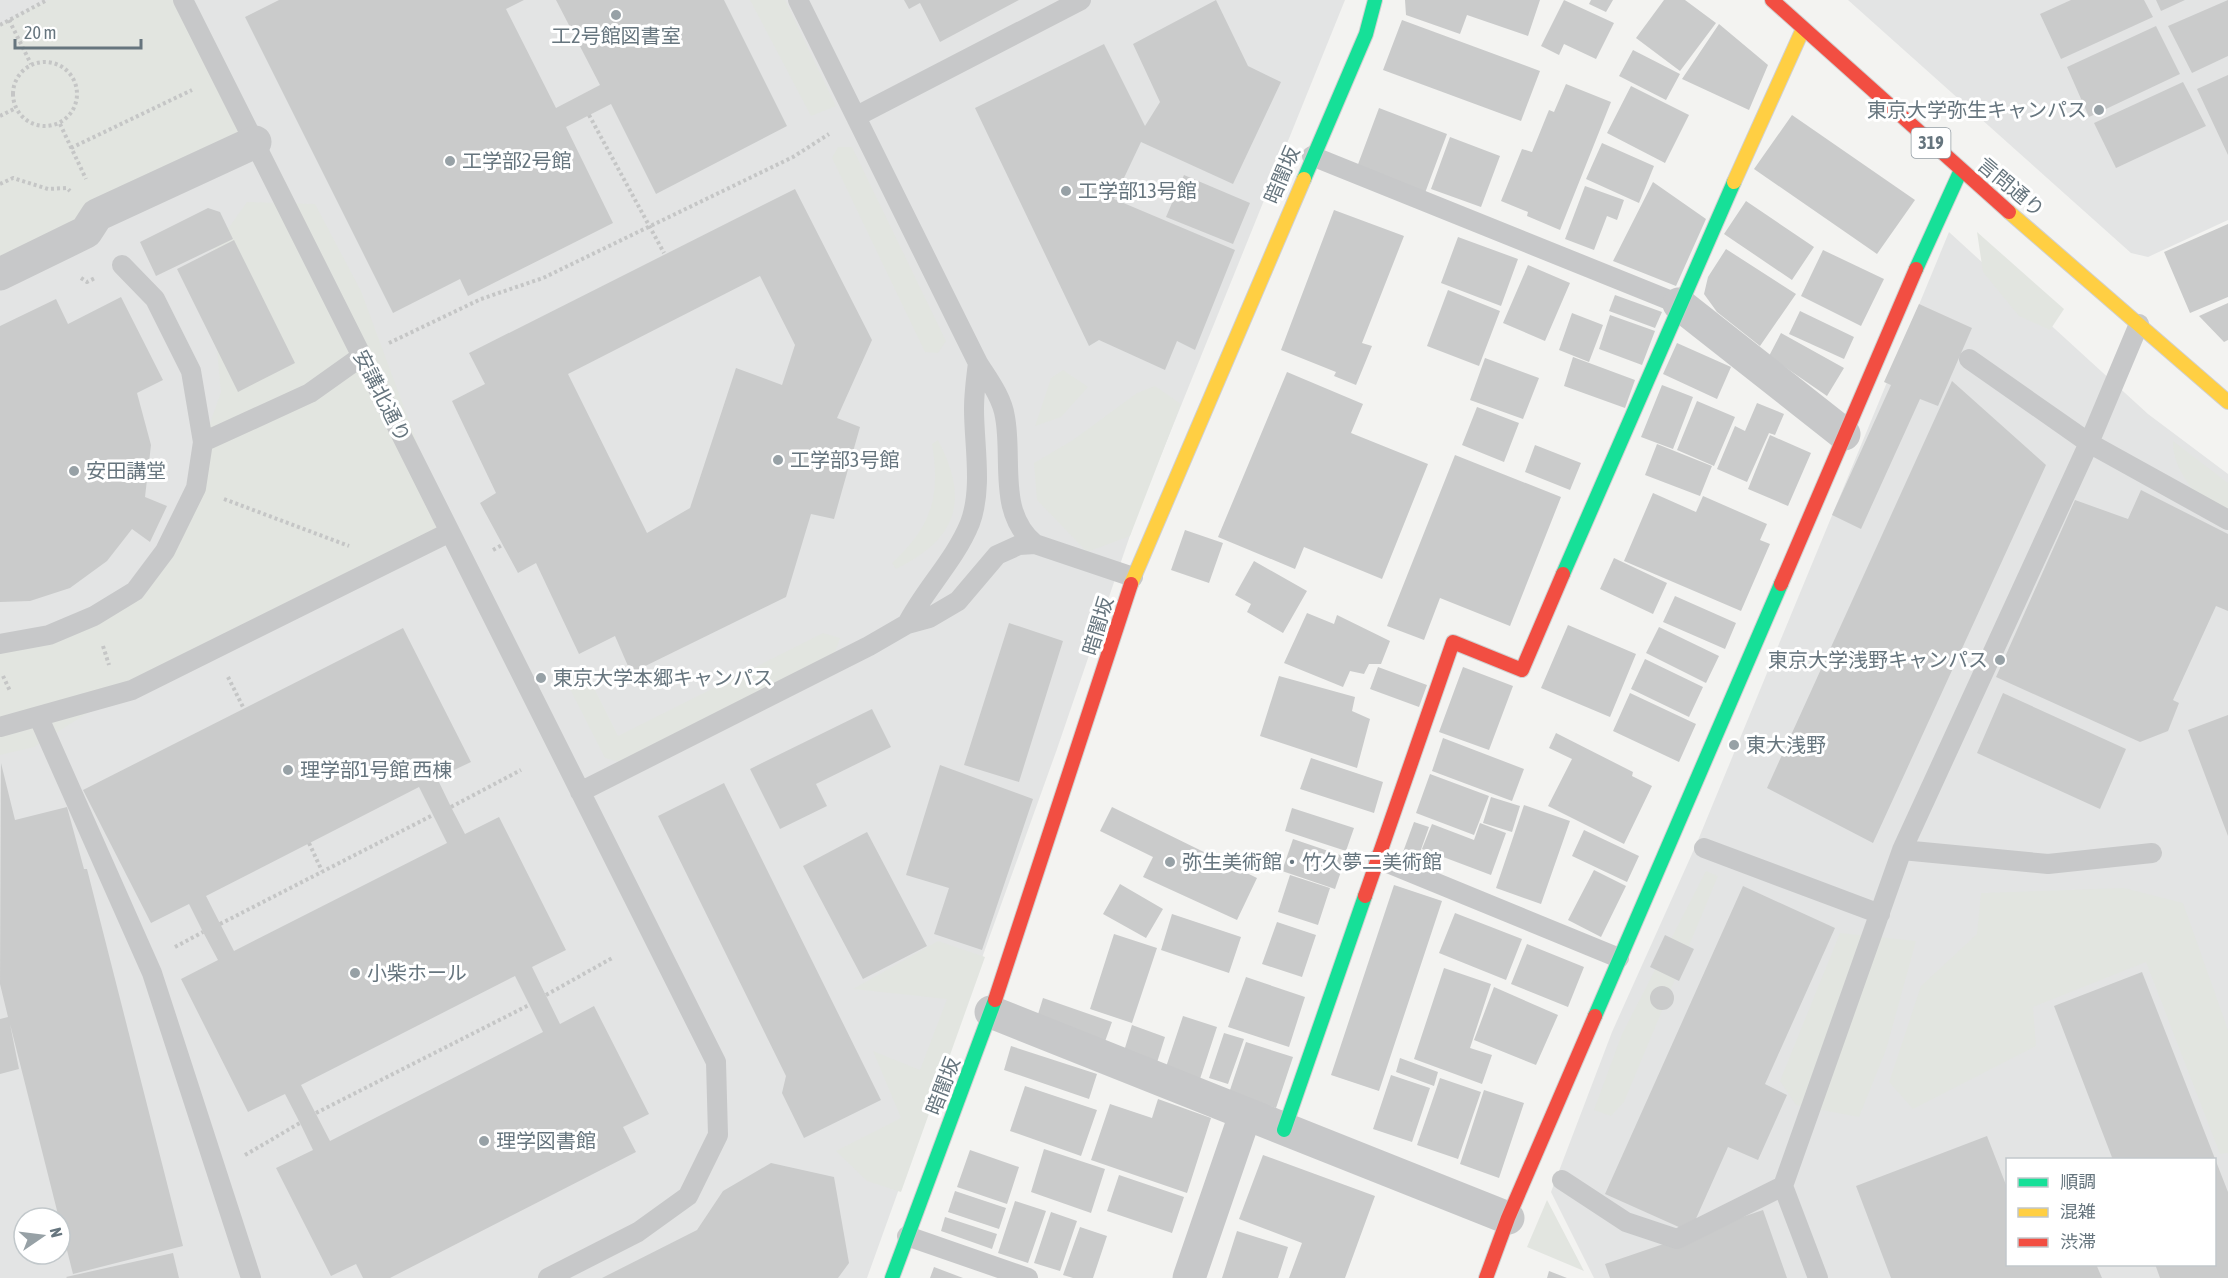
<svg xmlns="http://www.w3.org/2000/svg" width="2228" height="1278" font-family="'Asap Condensed','Noto Sans JP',sans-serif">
  <rect width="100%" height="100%" fill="#f3f3f1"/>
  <path fill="#e3e4e4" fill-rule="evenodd" d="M0,0H1345L1138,512L1057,749L867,1278H0ZM24,1218H60V1254H24Z
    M1848,0H2228V220L2148,257L2131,253Z
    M1949,232L2148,414L2228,474V1278H1594L1551,1192L1612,1032L1696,845ZM2008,1160H2214V1264H2008Z"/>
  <path fill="#e2e5e0" d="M48,0H184L255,142L0,274V25Z
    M750,0H785L836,106L811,116Z
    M838,147H852L946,341L938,353L925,352L832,158Z
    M247,202L315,204L361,291L450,532L117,694L34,747L0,755V644L94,616L165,551L221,392L208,257Z
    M1977,232L2064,309L2050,330L2019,316L1983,272Z
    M1063,370L1088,387L1061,417L1035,426L1051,378Z
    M1155,386L1181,404L1130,536L1087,552L1037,500L1034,463L1073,440L1137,393Z
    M938,440C970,501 957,539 896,569L892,563C931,527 941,497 932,444Z
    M2173,441L2228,483V527C2206,505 2172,475 2173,441Z
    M823,633L840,638L834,655L620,762L605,758L566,681L586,672L618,736Z
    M1706,871L1718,876L1624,1102L1611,1116L1594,1110L1622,1034Z
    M2124,888L2183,903L2228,1030V1153L2220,1154L2146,962L2033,1007L2036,1046L1913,1109L1889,1082L1921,986L1977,934L1981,893Z
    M1840,933L1916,941L1886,1050L1859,1117L1796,1105L1780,1081Z
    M938,941L985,957L901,1192L867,1181L836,1151L901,1118L873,1051L920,1070L947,999L853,989Z
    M1547,1200L1584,1271L1527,1247Z"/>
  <path fill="#cacbcb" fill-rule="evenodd" d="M279,0H524L506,9L556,108L600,85L556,0H724L787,126L656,194L611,104L566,127L613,223L468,296L460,279L393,313L245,17Z
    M904,0H1019L940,42L920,3L909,9Z
    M1216,0L1248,66L1281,82L1233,184L1141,142L1114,199L1235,250L1195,350L1177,341L1165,370L1099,340L1089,346L975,108L1104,44L1145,126L1160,102L1133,44Z
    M1405,0H1540L1528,36L1467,15L1460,34L1406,15Z
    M1564,0L1614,23L1596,59L1564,44L1559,55L1541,46Z
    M1591,0H1613L1606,12L1589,4Z
    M1664,0H1685L1716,23L1680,71L1636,38Z
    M2071,0H2144L2153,17L2061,59L2040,14Z
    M2156,0H2185L2161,11Z
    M2228,0V56L2192,73L2168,26Z
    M1402,20L1540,71L1521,121L1383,70Z
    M1719,24L1768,65L1749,110L1682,79Z
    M2156,26L2180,74L2089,117L2067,67Z
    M1633,50L1680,74L1666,100L1619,76Z
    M2228,75V155L2197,89Z
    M2183,82L2206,126L2116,168L2094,123Z
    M1566,84L1611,102L1560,230L1527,216L1528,212L1501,201L1522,149L1532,152L1549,110L1554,112Z
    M1631,86L1689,115L1665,163L1607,133Z
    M1379,108L1447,134L1425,193L1357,167Z
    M1792,115L1915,200L1877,254L1754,169Z
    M1450,137L1500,156L1481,207L1431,189Z
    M1602,143L1654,166L1639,203L1586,179Z
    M1184,175L1250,203L1233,244L1166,217Z
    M1653,182L1706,219L1676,286L1613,261Z
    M1585,186L1624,200L1617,220L1607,216L1594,250L1565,239Z
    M795,189L872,340L837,418L860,427L834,519L811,514L786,597L631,673L615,636L579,654L536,563L518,573L480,503L496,493L452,401L485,384L469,353ZM760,276L795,345L782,385L736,368L690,508L647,533L568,374Z
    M1746,201L1814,247L1792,280L1724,234Z
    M208,208L220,212L233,239L156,276L140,242Z
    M1334,210L1404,236L1362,343L1372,346L1356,385L1334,376L1336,372L1281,350Z
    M2228,224V297L2190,313L2164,252Z
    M1458,237L1518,259L1501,306L1441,283Z
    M234,240L295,363L238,392L177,269Z
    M1726,249L1796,294L1760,346L1717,312L1704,294L1708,277Z
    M1823,250L1884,279L1861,326L1801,296Z
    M1528,265L1570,283L1545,341L1503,323Z
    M1448,290L1500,311L1479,366L1427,346Z
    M1615,295L1662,312L1655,328L1609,311Z
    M121,297L163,380L137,393L151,445L145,497L167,506L150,542L132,529L107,561L70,588L30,601L0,602V326L56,299L68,324Z
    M2228,303V340L2224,342L2199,316Z
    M1919,304L1972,328L1938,406L1920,399L1861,529L1832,515L1891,385L1884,382Z
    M1800,311L1854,337L1844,359L1789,334Z
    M1572,313L1603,325L1589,362L1559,350Z
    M1610,315L1655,331L1642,365L1599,349Z
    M1781,333L1844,368L1827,396L1769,356Z
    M1677,343L1731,367L1717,399L1663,374Z
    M1573,357L1635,380L1625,408L1564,386Z
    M1485,358L1539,378L1523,419L1470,400Z
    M1287,372L1363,404L1351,433L1428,464L1382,579L1304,547L1295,569L1218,537Z
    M1952,381L2046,465L1873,843L1767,788Z
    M1662,385L1693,397L1673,449L1641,437Z
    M1697,401L1735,417L1714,466L1677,450Z
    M1757,403L1784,414L1775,435L1769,433L1747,482L1717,469L1735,426L1745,431Z
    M1477,407L1519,423L1504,462L1462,445Z
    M1770,435L1811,453L1788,506L1748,489Z
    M1657,444L1712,466L1700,496L1645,475Z
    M1535,445L1581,463L1570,490L1525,472Z
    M1455,455L1561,497L1510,626L1440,598L1424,640L1387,626Z
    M2141,490L2228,534V611L2216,606L2173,700L2179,703L2168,731L2140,742L1996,677L2075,500L2128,519Z
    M1653,493L1696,512L1703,496L1767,524L1760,540L1770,544L1741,611L1624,561Z
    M1185,530L1223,543L1209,583L1171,570Z
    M1614,558L1667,583L1653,614L1600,589Z
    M1254,561L1307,591L1283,633L1247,612L1251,604L1235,595Z
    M1675,596L1736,623L1725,649L1663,622Z
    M1307,613L1334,624L1337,615L1390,641L1381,664H1369L1364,674L1350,671L1343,687L1284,663Z
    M1009,623L1063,641L1019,782L964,765Z
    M1568,625L1636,654L1610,717L1541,688Z
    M1659,627L1719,656L1706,683L1646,653Z
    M403,628L471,762L437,778L451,807L465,834L499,817L566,950L532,967L560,1024L594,1006L649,1114L623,1127L636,1152L390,1278H363L356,1264L331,1276L276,1168L313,1150L300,1123L285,1094L248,1112L181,979L218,960L203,932L189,904L151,923L83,790ZM419,787L447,843L234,951L206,896ZM515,976L543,1032L330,1141L301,1085Z
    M1645,659L1703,687L1689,717L1631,689Z
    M1378,667L1427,685L1419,707L1370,689Z
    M1463,667L1513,686L1489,750L1439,732Z
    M1279,676L1355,697L1352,711L1370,719L1357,768L1260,736Z
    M1630,693L1696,724L1679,762L1613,731Z
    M2003,693L2126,749L2100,809L1977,753Z
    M872,709L891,747L816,784L827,806L780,829L750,769Z
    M2228,715V836L2188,730Z
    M1556,733L1633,772L1632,776L1652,786L1624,844L1548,806L1572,759L1549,748Z
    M1443,738L1524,769L1512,801L1432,771Z
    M1311,758L1383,782L1374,813L1300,789Z
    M1,763L15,820L67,807L84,869H87L183,1246L73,1274L10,1024L19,1069L0,1074V1019L8,1017L0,984Z
    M940,765L1033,799L982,950L934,934L949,888L906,875Z
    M1430,774L1489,796L1474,835L1416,813Z
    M724,783L881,1100L804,1138L782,1093L786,1076L658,816Z
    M1491,797L1520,806L1512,832L1483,823Z
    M1524,805L1570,821L1541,904L1496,888Z
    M1112,807L1257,878L1237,920L1143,877L1153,857L1100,831Z
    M1292,808L1354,828L1346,851L1285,831Z
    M1414,822L1429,827L1418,858L1403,852Z
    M1480,823L1506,833L1491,875L1422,849L1432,824L1474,840Z
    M1584,830L1639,856L1627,882L1572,856Z
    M867,832L927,946L863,979L803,866Z
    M1293,839L1346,857L1335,889L1282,871Z
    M1594,870L1626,886L1601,937L1568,920Z
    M1290,875L1330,888L1318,925L1278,912Z
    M1120,884L1163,909L1146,938L1103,914Z
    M1394,885L1442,901L1379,1091L1331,1075Z
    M1743,886L1835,928L1765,1084L1787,1095L1758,1160L1728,1147L1690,1232L1605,1194Z
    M1455,913L1522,939L1506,980L1439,953Z
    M1172,914L1241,937L1229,973L1161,950Z
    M1277,922L1316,935L1302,977L1262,964Z
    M1114,934L1157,948L1132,1023L1090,1009Z
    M1665,935L1694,949L1679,981L1650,967Z
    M1527,944L1584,967L1568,1007L1511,984Z
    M1444,968L1491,984L1470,1048L1492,1055L1482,1084L1414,1059Z
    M2142,972L2228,1192V1278H2160L2155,1264H2214V1160H2113L2054,1006Z
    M1246,977L1305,997L1289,1047L1228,1027Z
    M1650 998a12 12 0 1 1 24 0a12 12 0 1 1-24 0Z
    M1494,987L1558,1015L1536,1065L1474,1040Z
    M1043,998L1112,1022L1103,1047L1035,1024Z
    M1183,1016L1217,1027L1198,1085L1164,1073Z
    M1132,1025L1165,1037L1154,1072L1121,1061Z
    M1224,1033L1244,1039L1228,1084L1209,1078Z
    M1246,1042L1293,1057L1276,1108L1229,1093Z
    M1011,1046L1097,1074L1089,1099L1004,1070Z
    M1400,1058L1438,1072L1434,1086L1396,1072Z
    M1391,1075L1430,1088L1412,1142L1373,1129Z
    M1440,1078L1481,1092L1458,1159L1417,1145Z
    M1025,1086L1097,1110L1081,1156L1010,1131Z
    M1484,1090L1524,1103L1499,1178L1460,1164Z
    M1158,1099L1211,1118L1187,1193L1091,1160L1110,1104L1152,1118Z
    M1987,1136L2008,1190V1264H2096L2102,1278H1891L1856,1186Z
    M1044,1149L1105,1169L1091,1213L1031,1192Z
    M970,1150L1019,1167L1007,1204L957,1187Z
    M1263,1155L1375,1196L1345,1278H1289L1302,1243L1239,1219Z
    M771,1163L834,1177L849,1263L838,1278H602L697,1230L723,1191Z
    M1119,1175L1184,1197L1172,1233L1107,1211Z
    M955,1191L1006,1208L999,1229L948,1212Z
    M1015,1201L1046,1211L1028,1263L998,1253Z
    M1763,1210L1787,1278H1610L1605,1264Z
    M1051,1212L1077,1221L1060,1271L1034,1263Z
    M945,1217L997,1234L992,1249L941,1231Z
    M1080,1227L1107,1236L1093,1278H1073L1063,1275Z
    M1237,1231L1288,1247L1278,1278H1222Z
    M173,1253L179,1278H67L66,1277Z
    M934,1267L963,1278H930Z
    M1549,1271L1567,1278H1547Z"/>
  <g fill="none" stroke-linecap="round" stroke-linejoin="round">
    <g stroke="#d0d0d0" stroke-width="16">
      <path id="fast" d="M1304,179L1366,34L1375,0
        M1916,269L1961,170
        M1563,574L1734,182
        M1595,1016L1781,584
        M1284,1130L1365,896
        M892,1278L995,1000"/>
    </g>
    <g stroke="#d0d0d0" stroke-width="16">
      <path id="slow" d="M1734,182L1803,29
        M2009,212L2228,402
        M1131,584L1304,179"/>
    </g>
    <g stroke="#d0d0d0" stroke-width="16">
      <path id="jam" d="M1772,0L2009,212
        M1781,584L1916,269
        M1365,896L1453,642L1522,670L1563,574
        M995,1000L1131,584
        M1486,1278L1508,1218L1595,1016"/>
    </g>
    <path stroke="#c5c6c6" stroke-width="4" stroke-dasharray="3 3" stroke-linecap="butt" d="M9,20L31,64
      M0,25L47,0
      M13 94a32 32 0 1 1 64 0a32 32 0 1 1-64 0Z
      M0,116L16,108
      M60,124L86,179
      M71,148L192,90
      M0,184L13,178L48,189L67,188L70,191
      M81,278L87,282L95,278
      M389,343L481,299L543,278L793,157L829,134
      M224,499L349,546
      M493,550L502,545
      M103,646L109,665
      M3,676L10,691
      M228,677L244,709
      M451,807L521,770
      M309,843L322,871
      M220,924L433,815
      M175,947L203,932
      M546,995L614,957
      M316,1113L529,1005
      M245,1155L300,1123"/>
    <path stroke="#c7c8c9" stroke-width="20" d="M183,0L716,1062L718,1135L688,1196L638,1232L548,1278
      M798,0L978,363C988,379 1002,397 1005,417C1013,460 997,513 1035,544
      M857,116L1081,0
      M1312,156L1679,304
      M1969,359L2089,443L2228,520
      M203,442L310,393L362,356
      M907,624C925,589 955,560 970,523C983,488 974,445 974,409C974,393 976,378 978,363
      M0,644L49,635L94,616L135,591L165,551L196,488L203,442L191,371L155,299L122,265
      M39,718L152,973L251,1278
      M0,727L132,690L450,532
      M580,792L869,646L907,624L929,618L958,601L997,555L1019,545L1035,544L1133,577
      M1704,848L1880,914
      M1902,850L2048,864L2152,853
      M1378,859L1619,958
      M1562,1180L1626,1222L1677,1239L1783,1186
      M907,1236L1028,1278
      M1818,1278L1783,1186L1902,850L2089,443L2139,324"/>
    <path stroke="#c7c8c9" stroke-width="33" d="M0,274L86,232L97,215L255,142
      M1679,304L1844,434
      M991,1012L1508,1218
      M1189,1278L1245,1115"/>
    <use href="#fast" stroke="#16e098" stroke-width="14"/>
    <use href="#slow" stroke="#ffcf43" stroke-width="14"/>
    <use href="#jam" stroke="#f24e42" stroke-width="14"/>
    <path stroke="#c5c6c6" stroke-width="4" stroke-dasharray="3 3" stroke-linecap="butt" d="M589,115L664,253"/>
  </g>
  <g fill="#97a1a6" stroke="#fff" stroke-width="2">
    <circle cx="616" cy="15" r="6"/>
    <circle cx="2099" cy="110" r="6"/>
    <circle cx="450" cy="161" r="6"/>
    <circle cx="1066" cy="191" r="6"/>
    <circle cx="778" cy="460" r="6"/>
    <circle cx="74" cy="471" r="6"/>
    <circle cx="2000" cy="660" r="6"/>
    <circle cx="541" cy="678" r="6"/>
    <circle cx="1734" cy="745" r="6"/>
    <circle cx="288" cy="770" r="6"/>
    <circle cx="1170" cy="862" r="6"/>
    <circle cx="355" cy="973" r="6"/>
    <circle cx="484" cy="1141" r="6"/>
  </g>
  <g text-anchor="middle" stroke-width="6" stroke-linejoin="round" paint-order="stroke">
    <rect fill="#fff" stroke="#949ea5" stroke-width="1.5" x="1911.5" y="128" width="39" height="30" rx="4.5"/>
    <g font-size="18" font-weight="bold" fill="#66757e">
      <text x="1931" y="149">319</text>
    </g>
    <g font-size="20" fill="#66757e" stroke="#fff" text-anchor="start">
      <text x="616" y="43" text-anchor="middle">工2号館図書室</text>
      <text x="2087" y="117" text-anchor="end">東京大学弥生キャンパス</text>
      <text x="462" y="168">工学部2号館</text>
      <text x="1078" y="198">工学部13号館</text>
      <text x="790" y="467">工学部3号館</text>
      <text x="86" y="478">安田講堂</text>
      <text x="1988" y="667" text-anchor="end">東京大学浅野キャンパス</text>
      <text x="553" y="685">東京大学本郷キャンパス</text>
      <text x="1746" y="752">東大浅野</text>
      <text x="300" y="777">理学部1号館 西棟</text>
      <text x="1182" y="869">弥生美術館・竹久夢二美術館</text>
      <text x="367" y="980">小柴ホール</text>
      <text x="496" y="1148">理学図書館</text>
    </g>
    <g font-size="20" fill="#66757e" stroke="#fff">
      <text transform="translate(1282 175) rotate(-67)" y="7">暗闇坂</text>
      <text transform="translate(2011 187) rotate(40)" y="7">言問通り</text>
      <text transform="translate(382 396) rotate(63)" y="7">安講北通り</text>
      <text transform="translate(1098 626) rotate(-73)" y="7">暗闇坂</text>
      <text transform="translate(943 1086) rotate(-69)" y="7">暗闇坂</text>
    </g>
  </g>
  <rect x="2006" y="1158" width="210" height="108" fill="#ffffff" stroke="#c2c8cb" stroke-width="1.5"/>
  <rect x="2018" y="1178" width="30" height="9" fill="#16e098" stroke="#c2c8cb" stroke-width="1.5"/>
  <text x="2060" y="1188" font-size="18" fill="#66757e">順調</text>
  <rect x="2018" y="1208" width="30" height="9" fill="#ffcf43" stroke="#c2c8cb" stroke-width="1.5"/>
  <text x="2060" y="1218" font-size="18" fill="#66757e">混雑</text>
  <rect x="2018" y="1238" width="30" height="9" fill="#f24e42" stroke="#c2c8cb" stroke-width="1.5"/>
  <text x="2060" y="1248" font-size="18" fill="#66757e">渋滞</text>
  <g transform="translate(42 1236) rotate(76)"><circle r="28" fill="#ffffff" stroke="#c2c8cb" stroke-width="1.5"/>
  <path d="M0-4.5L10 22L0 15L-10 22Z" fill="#97a1a6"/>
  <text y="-9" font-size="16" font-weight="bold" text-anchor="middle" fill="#66757e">N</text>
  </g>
  <path d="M15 39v9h126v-9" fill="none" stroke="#66757e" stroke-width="3"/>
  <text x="24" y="39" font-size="18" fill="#66757e" stroke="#ffffff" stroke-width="4.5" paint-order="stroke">20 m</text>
</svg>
